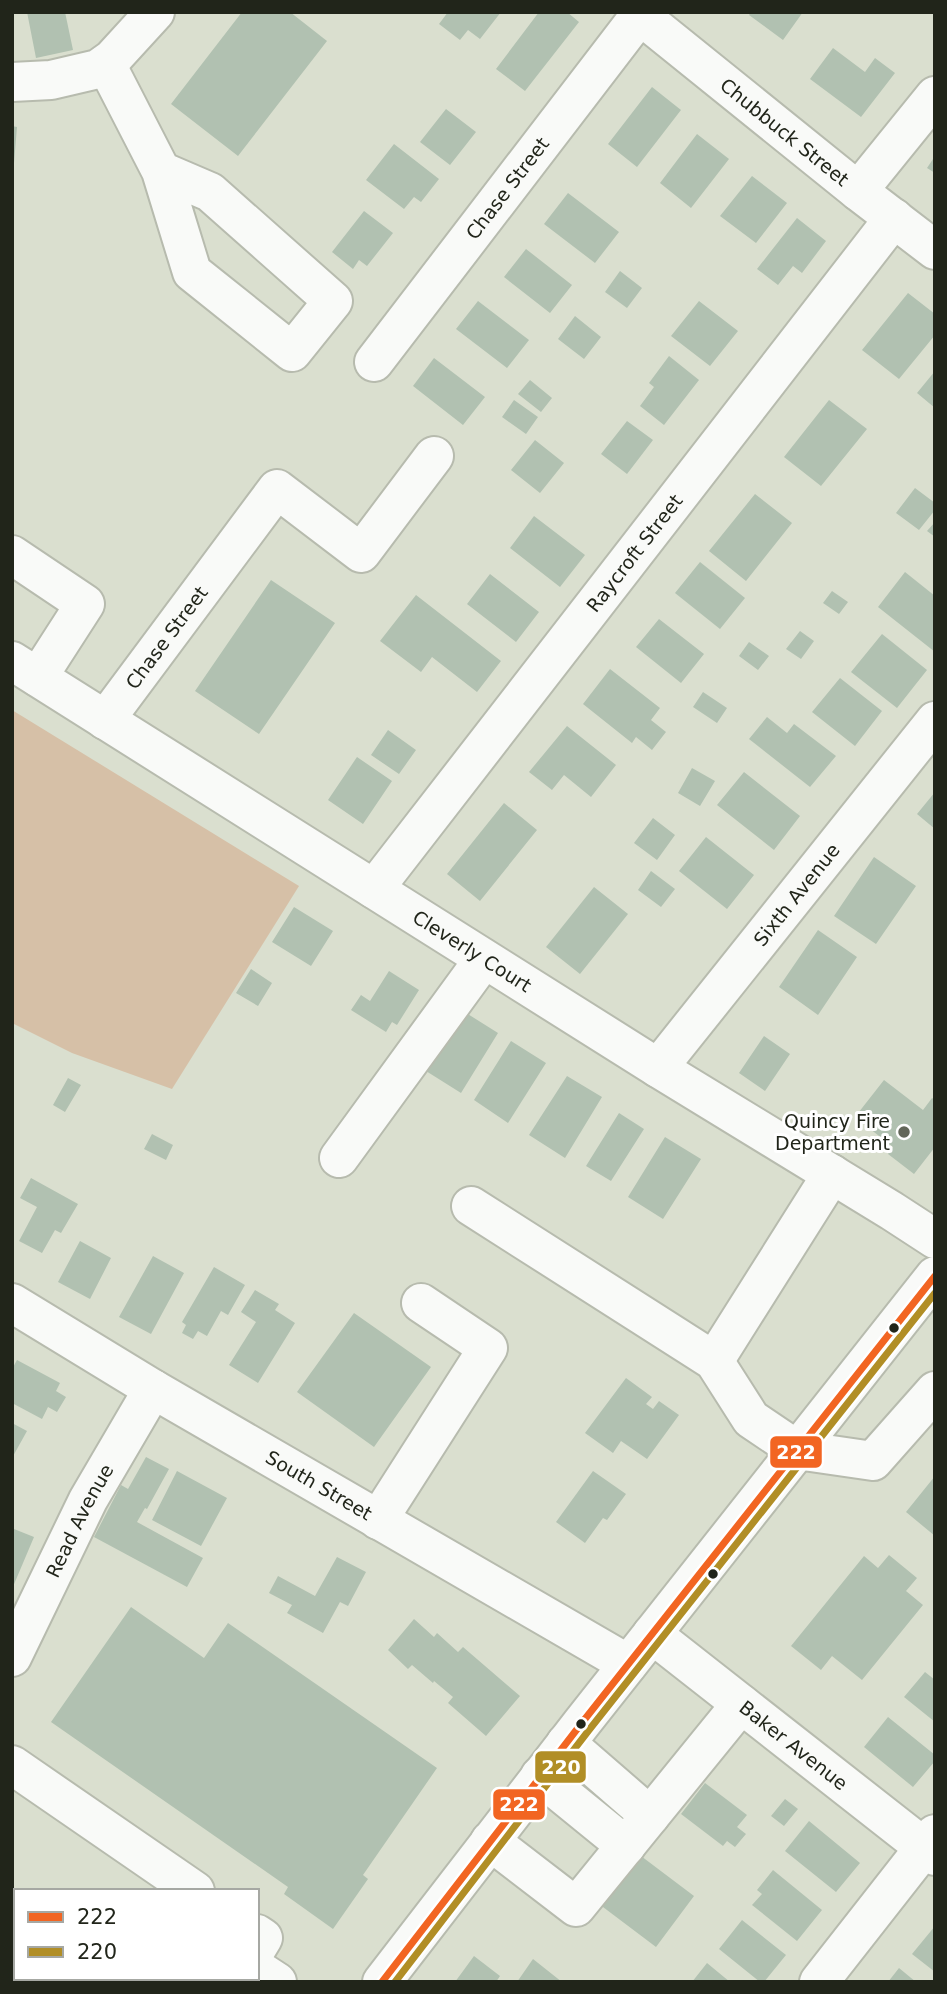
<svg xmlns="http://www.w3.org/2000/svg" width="947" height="1994" font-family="'DejaVu Sans',sans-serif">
  <rect width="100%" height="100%" fill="#dadfcf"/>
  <path fill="#d6c0a7" d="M12,710L299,886L172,1089L72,1053L12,1023Z"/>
  <path fill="#b1c1b1" d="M27,12H65L73,50L36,58Z
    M242,12H290L327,41L238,156L171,104Z
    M448,12H501L480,39L468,30L460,40L439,24Z
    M539,12H567L579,22L525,91L496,69Z
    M751,12H803L783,40L749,15Z
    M833,48L865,72L875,58L895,73L861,117L810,79Z
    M652,87L681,110L637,167L608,144Z
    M446,109L476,132L450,165L420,142Z
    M12,126L17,127L14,163H12Z
    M697,134L729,159L691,208L660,183Z
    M394,144L439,179L421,202L414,197L404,209L366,180Z
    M935,156V173L927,168Z
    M752,176L787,203L756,243L720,216Z
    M568,193L619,232L595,263L544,224Z
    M364,211L393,233L367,266L359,260L353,269L332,252Z
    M797,218L826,241L802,273L793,266L778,285L757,269Z
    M526,249L572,285L550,313L504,277Z
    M620,271L642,288L627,308L605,292Z
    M908,293L935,314V335L899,379L862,350Z
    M478,301L529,340L507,368L456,329Z
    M699,301L738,331L710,366L671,336Z
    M575,316L601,337L584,359L558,339Z
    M669,356L699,380L664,425L640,406L654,387L649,383Z
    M434,358L485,397L463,425L413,386Z
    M935,371V408L917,393Z
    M530,380L552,398L541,412L518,394Z
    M514,400L538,417L526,434L502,417Z
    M829,400L867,429L821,486L784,457Z
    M627,421L653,440L627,474L601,454Z
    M535,440L564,463L540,493L511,470Z
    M915,488L935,503V510L919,530L896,513Z
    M755,494L792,523L746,581L709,551Z
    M534,516L585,555L560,587L510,548Z
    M935,522V537L927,531Z
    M700,562L745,598L720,629L675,593Z
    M905,572L935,596V652L878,607Z
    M490,574L539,612L516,642L467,604Z
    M271,580L335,623L259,734L195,691Z
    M832,591L848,602L839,614L823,603Z
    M416,595L501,661L477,692L432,657L421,672L380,641Z
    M659,619L704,654L681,683L636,647Z
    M800,631L814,641L801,659L786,649Z
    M882,634L927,670L897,708L851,672Z
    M749,642L769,656L758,670L739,656Z
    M610,669L660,708L651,720L666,732L652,750L636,737L632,743L583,704Z
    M840,678L882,711L855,746L812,712Z
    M703,692L727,708L717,723L693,707Z
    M767,717L787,733L794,724L836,756L810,787L749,739Z
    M567,726L616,765L591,797L564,775L552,790L529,772Z
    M388,730L416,750L399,774L371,755Z
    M357,757L392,781L363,824L328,800Z
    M692,768L715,781L700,806L678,793Z
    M744,772L800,816L774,850L717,805Z
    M935,792V829L917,814Z
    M504,803L537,830L480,901L447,874Z
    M653,818L675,835L657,860L634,843Z
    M706,837L754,875L727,909L679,871Z
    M874,857L916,886L876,944L834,916Z
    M651,871L675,889L661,907L638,890Z
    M594,887L628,914L580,974L546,947Z
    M294,907L333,931L311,966L272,942Z
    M818,930L857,957L818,1015L779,987Z
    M251,969L272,983L258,1006L236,993Z
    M389,971L419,990L397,1025L392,1022L386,1032L351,1010L361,995L370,1001Z
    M463,1011L498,1033L461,1093L426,1071Z
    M764,1036L790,1054L765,1091L739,1073Z
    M511,1041L546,1063L508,1123L474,1100Z
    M567,1076L602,1097L565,1158L529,1135Z
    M68,1078L81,1085L65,1112L53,1105Z
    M884,1080L923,1110L932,1098L935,1100V1147L914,1174L888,1154L893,1147L855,1117Z
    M619,1113L644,1129L611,1181L586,1166Z
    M152,1134L173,1145L166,1160L144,1149Z
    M665,1137L701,1159L663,1219L628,1197Z
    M31,1178L78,1204L61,1233L55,1230L42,1253L19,1241L37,1207L20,1198Z
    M80,1241L111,1258L90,1299L58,1282Z
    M153,1256L184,1273L151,1334L119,1317Z
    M214,1267L245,1285L228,1315L221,1311L207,1336L198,1331L193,1339L182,1333L186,1325L182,1322Z
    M255,1290L279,1304L275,1310L295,1323L258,1383L229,1365L256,1322L241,1312Z
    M354,1313L431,1367L374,1447L297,1392Z
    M17,1360L60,1383L56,1391L66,1397L57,1412L48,1407L42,1419L12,1403V1369Z
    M626,1378L652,1397L646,1404L653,1409L659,1401L679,1415L647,1459L621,1441L613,1453L585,1433Z
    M12,1423L27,1431L12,1458Z
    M146,1457L169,1469L147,1509L145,1508L137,1522L203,1558L187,1587L94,1537L121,1485L128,1489Z
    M177,1471L227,1498L201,1546L152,1520Z
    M593,1471L626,1494L607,1520L603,1518L585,1543L556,1522Z
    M935,1476V1536L906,1512Z
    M14,1529L34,1537L12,1589V1534Z
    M889,1555L917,1578L906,1591L923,1605L862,1680L832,1656L821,1670L791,1646L864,1556L878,1568Z
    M337,1557L366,1572L348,1606L340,1602L323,1633L287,1613L292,1605L269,1593L278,1576L315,1596Z
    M131,1607L204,1658L228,1623L437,1768L363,1875L368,1879L333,1929L284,1894L288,1887L51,1722Z
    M414,1619L434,1637L437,1633L458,1652L463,1647L520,1696L486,1736L448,1703L453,1697L434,1681L433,1683L412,1665L408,1669L388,1650Z
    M925,1672L935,1680V1722L904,1697Z
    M888,1717L935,1755V1761L913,1787L864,1747Z
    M705,1783L747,1815L737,1827L746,1834L735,1847L727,1841L723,1846L681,1814Z
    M785,1799L798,1809L784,1826L771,1816Z
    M809,1821L860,1863L836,1892L785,1851Z
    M637,1853L694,1896L656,1947L599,1904Z
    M773,1870L822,1910L797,1941L752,1905L762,1894L757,1890Z
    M742,1920L786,1955L764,1982H760L719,1949Z
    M935,1926V1972L912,1954Z
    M474,1956L500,1976L496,1982H455Z
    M533,1959L562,1982H517Z
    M707,1963L730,1982H692Z
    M899,1968L916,1982H888Z"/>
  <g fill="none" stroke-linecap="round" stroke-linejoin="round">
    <g stroke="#b7bbae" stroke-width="42">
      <g id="minor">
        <path id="s1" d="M636,12L858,191L935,250"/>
        <path d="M106,64L161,171L192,272L292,352L333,301L210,192L161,171"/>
        <path d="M12,82L51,80L98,69L112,59L155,12"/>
        <path d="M858,191L935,96"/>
        <path id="s2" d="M374,362L640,15"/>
        <path d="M12,555L85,604L38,677"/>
        <path id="s3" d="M12,661L658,1068L892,1211L935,1239"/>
        <path id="s4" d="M105,720L277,489L361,553L434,456"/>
        <path id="s5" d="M374,889L894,218"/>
        <path id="s6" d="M658,1068L935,721"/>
        <path d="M339,1158L484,959"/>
        <path d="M471,1206L714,1361L751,1419L797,1450L873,1461L935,1391"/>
        <path d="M714,1361L832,1174"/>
        <path d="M378,1520L488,1348L421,1303"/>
        <path id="s7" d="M652,1634L935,1856"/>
        <path id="s8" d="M12,1657L88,1500L153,1389"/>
        <path d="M566,1743L650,1816"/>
        <path d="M12,1765L195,1891"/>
        <path d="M540,1776L626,1846"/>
        <path d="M490,1841L576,1907L741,1704"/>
        <path d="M257,1934L263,1938L257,1948"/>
        <path d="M257,1969L277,1982"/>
        <path d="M819,1982L935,1834"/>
      </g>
    </g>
    <g stroke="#b7bbae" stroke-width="42">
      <g id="major">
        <path id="s9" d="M12,1303L153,1389L628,1664"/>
        <path d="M382,1982L581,1724L935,1276"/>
      </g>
    </g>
    <use href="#minor" stroke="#f9faf8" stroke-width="38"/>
    <use href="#major" stroke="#f9faf8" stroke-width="38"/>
    <g stroke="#fff" stroke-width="12">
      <path id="bus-1" d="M382,1982L581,1724L935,1276"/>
    </g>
    <g stroke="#fff" stroke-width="12">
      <path id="bus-2" d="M395,1982L589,1730L935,1293"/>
    </g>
    <use href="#bus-1" stroke="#f26522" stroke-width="7"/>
    <use href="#bus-2" stroke="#b18e26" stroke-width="7"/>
  </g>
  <circle fill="#626659" stroke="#fff" stroke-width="2.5" cx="904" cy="1132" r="7"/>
  <g fill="#21251a" stroke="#fff" stroke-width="2.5">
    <circle cx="894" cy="1328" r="6"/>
    <circle cx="713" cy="1574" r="6"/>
    <circle cx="581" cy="1724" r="6"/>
  </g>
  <g text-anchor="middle" stroke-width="6" stroke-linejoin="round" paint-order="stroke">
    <g font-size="19" fill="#21251a" stroke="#fff">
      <text dy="7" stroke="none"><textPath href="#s1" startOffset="191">Chubbuck Street</textPath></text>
      <text dy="7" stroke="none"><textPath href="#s2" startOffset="219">Chase Street</textPath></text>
      <text dy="7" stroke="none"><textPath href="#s5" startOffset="425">Raycroft Street</textPath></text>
      <text dy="7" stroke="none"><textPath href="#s4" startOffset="103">Chase Street</textPath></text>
      <text dy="7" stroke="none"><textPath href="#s6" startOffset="222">Sixth Avenue</textPath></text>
      <text dy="7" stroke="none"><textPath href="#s3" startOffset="544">Cleverly Court</textPath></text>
      <text dy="7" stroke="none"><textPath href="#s9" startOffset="357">South Street</textPath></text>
      <text dy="7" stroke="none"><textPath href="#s8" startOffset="152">Read Avenue</textPath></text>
      <text dy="7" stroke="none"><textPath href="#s7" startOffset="180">Baker Avenue</textPath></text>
    </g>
    <g font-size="19" fill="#21251a" stroke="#fff" text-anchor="end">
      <text x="890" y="1128">Quincy Fire<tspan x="890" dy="22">Department</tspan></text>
    </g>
  </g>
  <g stroke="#fff" stroke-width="2.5">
    <rect x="769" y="1435" width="54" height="34" rx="7" fill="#f26522"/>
    <rect x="534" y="1750" width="53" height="34" rx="7" fill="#b18e26"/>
    <rect x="492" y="1788" width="54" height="33" rx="7" fill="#f26522"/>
  </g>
  <g font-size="19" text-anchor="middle" font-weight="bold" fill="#fff">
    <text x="796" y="1459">222</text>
    <text x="561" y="1774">220</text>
    <text x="519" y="1811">222</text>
  </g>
  <rect width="947" height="1994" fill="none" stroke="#21251a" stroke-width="28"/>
  <rect x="14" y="1889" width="245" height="91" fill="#ffffff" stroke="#a6a8a3" stroke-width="2"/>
  <rect x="28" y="1912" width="35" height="10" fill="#f26522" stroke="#a6a8a3" stroke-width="2"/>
  <text x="77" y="1924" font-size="21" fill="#21251a">222</text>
  <rect x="28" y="1947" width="35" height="10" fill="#b18e26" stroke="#a6a8a3" stroke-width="2"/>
  <text x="77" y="1959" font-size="21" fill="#21251a">220</text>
</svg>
